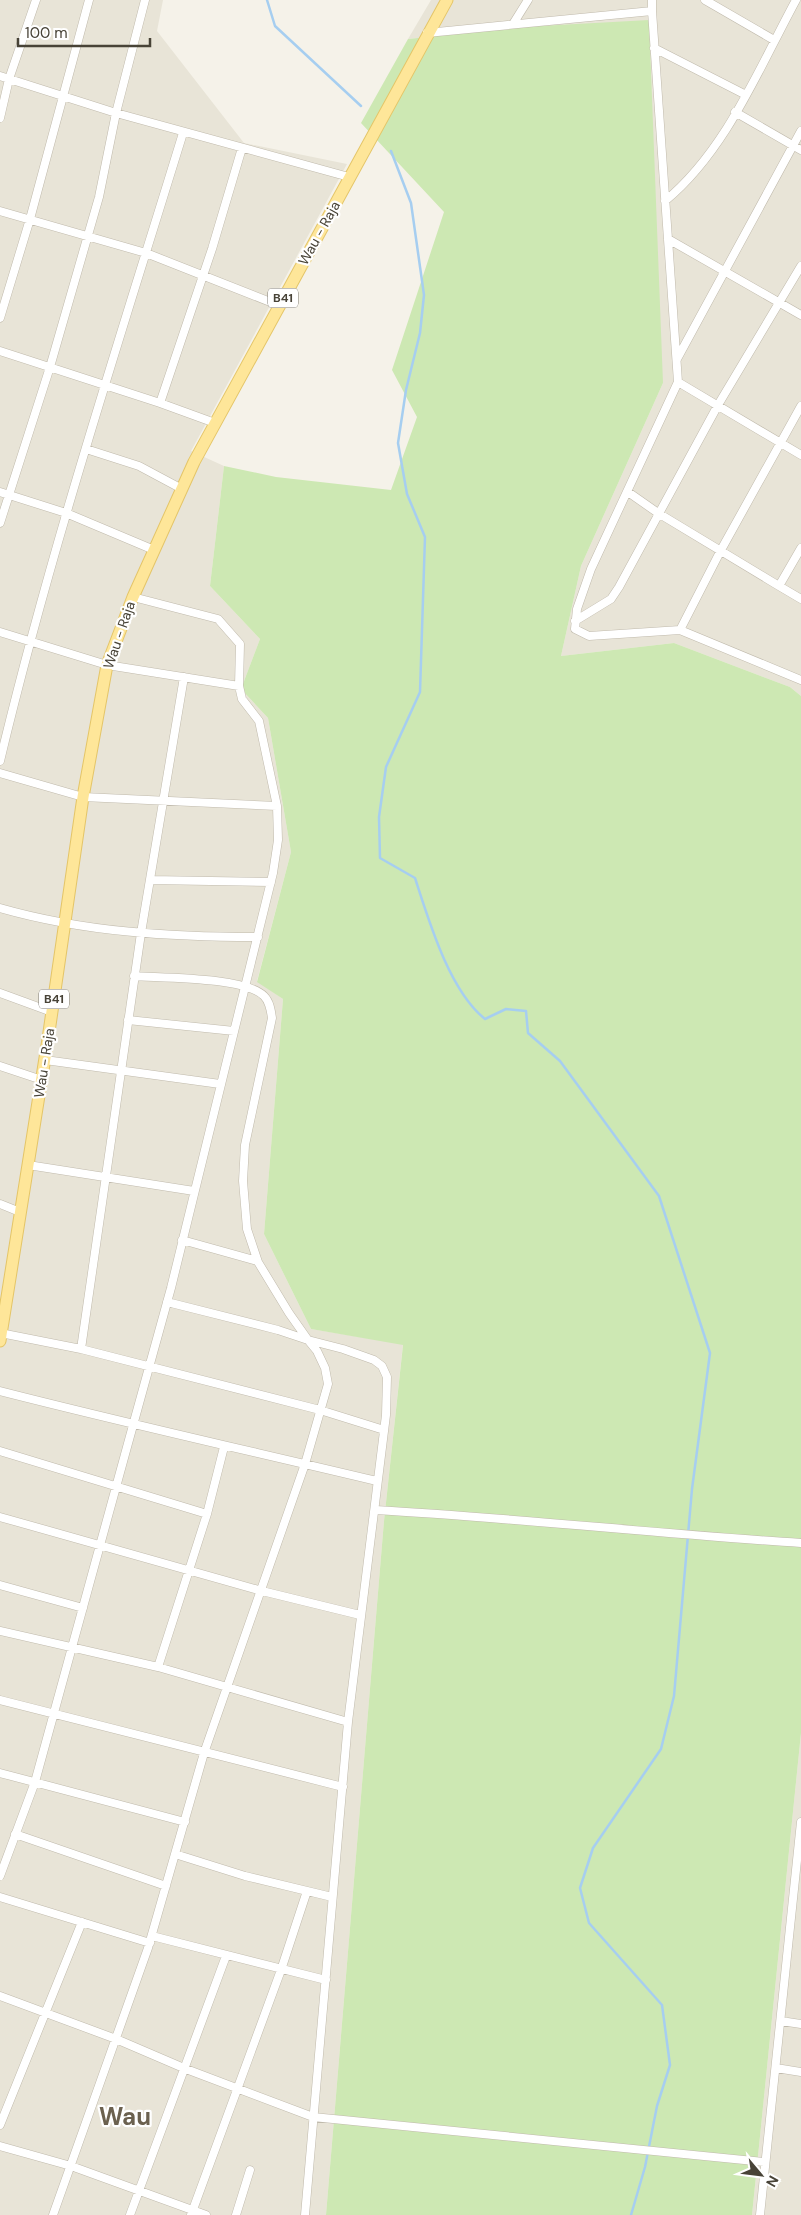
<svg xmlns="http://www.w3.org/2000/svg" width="801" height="2215" font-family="'DM Sans',sans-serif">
  <rect width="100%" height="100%" fill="#f5f2e9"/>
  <path fill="#e8e4d7" d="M0,0H163L157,31L244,143L347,164L191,451L224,466L210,586L260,639L241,689L268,718L291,852L257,981L283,999L264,1234L311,1329L403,1344L384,1521L326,2215H0Z
    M431,0H801V696L790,687L674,643L561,656L581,566L663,383L522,27L408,39Z
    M801,1733V2215H752Z"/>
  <path fill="#cde8b3" d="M649,20L663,383L581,566L561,656L674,643L790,687L801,696V1733L752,2215H326L384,1521L403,1345L311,1329L264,1234L283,999L257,982L291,852L268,718L241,689L260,639L210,586L224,466L276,477L391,490L417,417L392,370L444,212L361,123L408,39L522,27Z"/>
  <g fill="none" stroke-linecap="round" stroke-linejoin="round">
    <path stroke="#a6cef0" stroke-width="2.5" d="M267,0L275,26L361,106
      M391,151L411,203L424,295L420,333L406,390L398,443L407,494L425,537L420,692L386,767L379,817L380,858L415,878C429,921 449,990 485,1019L506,1009L526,1011L528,1033L560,1061L659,1196L710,1353L692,1489L674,1696L661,1749L593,1848L580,1888L589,1923L662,2005L670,2065L657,2106L645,2167L631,2215"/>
    <g stroke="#c0baac" stroke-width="9">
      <path id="minor" d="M652,0V11
        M705,0L774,40
        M513,24L528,0
        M427,33L652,11L678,382L591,569L577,609L575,629L589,636L680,630L801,680
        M654,48L746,95
        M0,76L116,113L349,177
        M735,112L801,150
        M0,118L9,79L36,0
        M665,201C726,151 759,68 796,0
        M0,211L146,253L278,305
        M668,239L801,315
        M0,318L30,219L89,0
        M0,351L160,403L215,423
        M677,359L801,131
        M678,382L801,455
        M160,403L212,249L242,148
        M86,449L139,466L182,489
        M0,492L66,513L154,550
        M628,492L658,513L779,586
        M0,523L50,367L99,197L116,113L145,0
        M801,548L779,586L801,599
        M575,621L611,599L619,587L718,405L801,266
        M680,630L721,550L801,406
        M0,632L107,665L239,686
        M0,761C51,548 119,341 183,133
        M0,773L83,797L277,806
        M150,880L271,882
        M0,908C84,932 171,937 258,937
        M134,976C164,978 245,977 264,996C270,1002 271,1011 272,1018L245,1145L243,1181L247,1229L258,1262L289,1313L308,1340L343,1349L374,1360L382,1366L387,1377L386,1415L348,1722L305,2215
        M0,993L52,1012
        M128,1020L234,1031
        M45,1060L220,1084
        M0,1066L42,1080
        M28,1165L194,1191
        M0,1204L20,1212
        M182,1240L257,1261
        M0,1333L81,1349L320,1410L384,1430
        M81,1349L141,933L184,677
        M0,1391C125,1423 251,1451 377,1481
        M0,1451L207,1514
        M375,1510C517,1518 659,1534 801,1543
        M0,1517L262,1591L360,1615
        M0,1585L83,1608
        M0,1631L158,1667L348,1722
        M158,1667L207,1514L224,1447
        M0,1700L343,1787
        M0,1773L185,1822
        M15,1834L166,1886
        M175,1854L245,1876L332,1897
        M0,1876L35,1782L127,1447L171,1288L273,873L278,840L277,806L259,721L242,699L239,686L240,644L218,619L133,597
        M0,1897L150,1943
        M152,1936L326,1980
        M0,1996L116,2039L186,2069L313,2117L765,2162
        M781,2021L801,2024
        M776,2068L801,2072
        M0,2125L82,1922
        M0,2146L71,2166L206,2215
        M53,2215L148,1948L204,1753L305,1464L328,1384L325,1368L317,1351L308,1340L278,1330L167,1302
        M130,2215L226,1956
        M191,2215L281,1970L307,1891
        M236,2215L250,2170
        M760,2215L801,1822"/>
    </g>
    <g stroke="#e4c568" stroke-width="13">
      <path id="primary" d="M0,1341L48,1039L83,797L107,665L133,597L194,462L447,0"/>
    </g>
    <use href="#minor" stroke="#fff" stroke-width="8"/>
    <use href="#primary" stroke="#fee699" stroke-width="11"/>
  </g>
  <g text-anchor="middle" stroke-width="4.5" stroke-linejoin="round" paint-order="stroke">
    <g fill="#fff" stroke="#7f7b73" stroke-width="1">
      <rect x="268" y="288.5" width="30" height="19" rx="4"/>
      <rect x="39" y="989.5" width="30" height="19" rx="4"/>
    </g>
    <g font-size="12" font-weight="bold" fill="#484337">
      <text x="283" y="302">B41</text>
      <text x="54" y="1003">B41</text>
    </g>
    <g font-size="14" fill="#484337" stroke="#fff">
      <text transform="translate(319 233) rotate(-61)" y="5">Wau - Raja</text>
      <text transform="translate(119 635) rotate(-71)" y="5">Wau - Raja</text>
      <text transform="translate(44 1063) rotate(-81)" y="5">Wau - Raja</text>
    </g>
    <g font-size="24" font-weight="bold" fill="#6b614f" stroke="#fff">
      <text x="125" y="2125">Wau</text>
    </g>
  </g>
  <g transform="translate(761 2175) rotate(119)" stroke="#ffffff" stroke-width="4" paint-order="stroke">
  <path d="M0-4L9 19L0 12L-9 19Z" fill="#484337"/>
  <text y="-8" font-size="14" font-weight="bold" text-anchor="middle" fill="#484337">N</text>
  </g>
  <path d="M18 38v8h132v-8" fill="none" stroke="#484337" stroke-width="2.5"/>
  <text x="25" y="38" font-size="15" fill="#484337" stroke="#ffffff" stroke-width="4" paint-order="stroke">100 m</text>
</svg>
